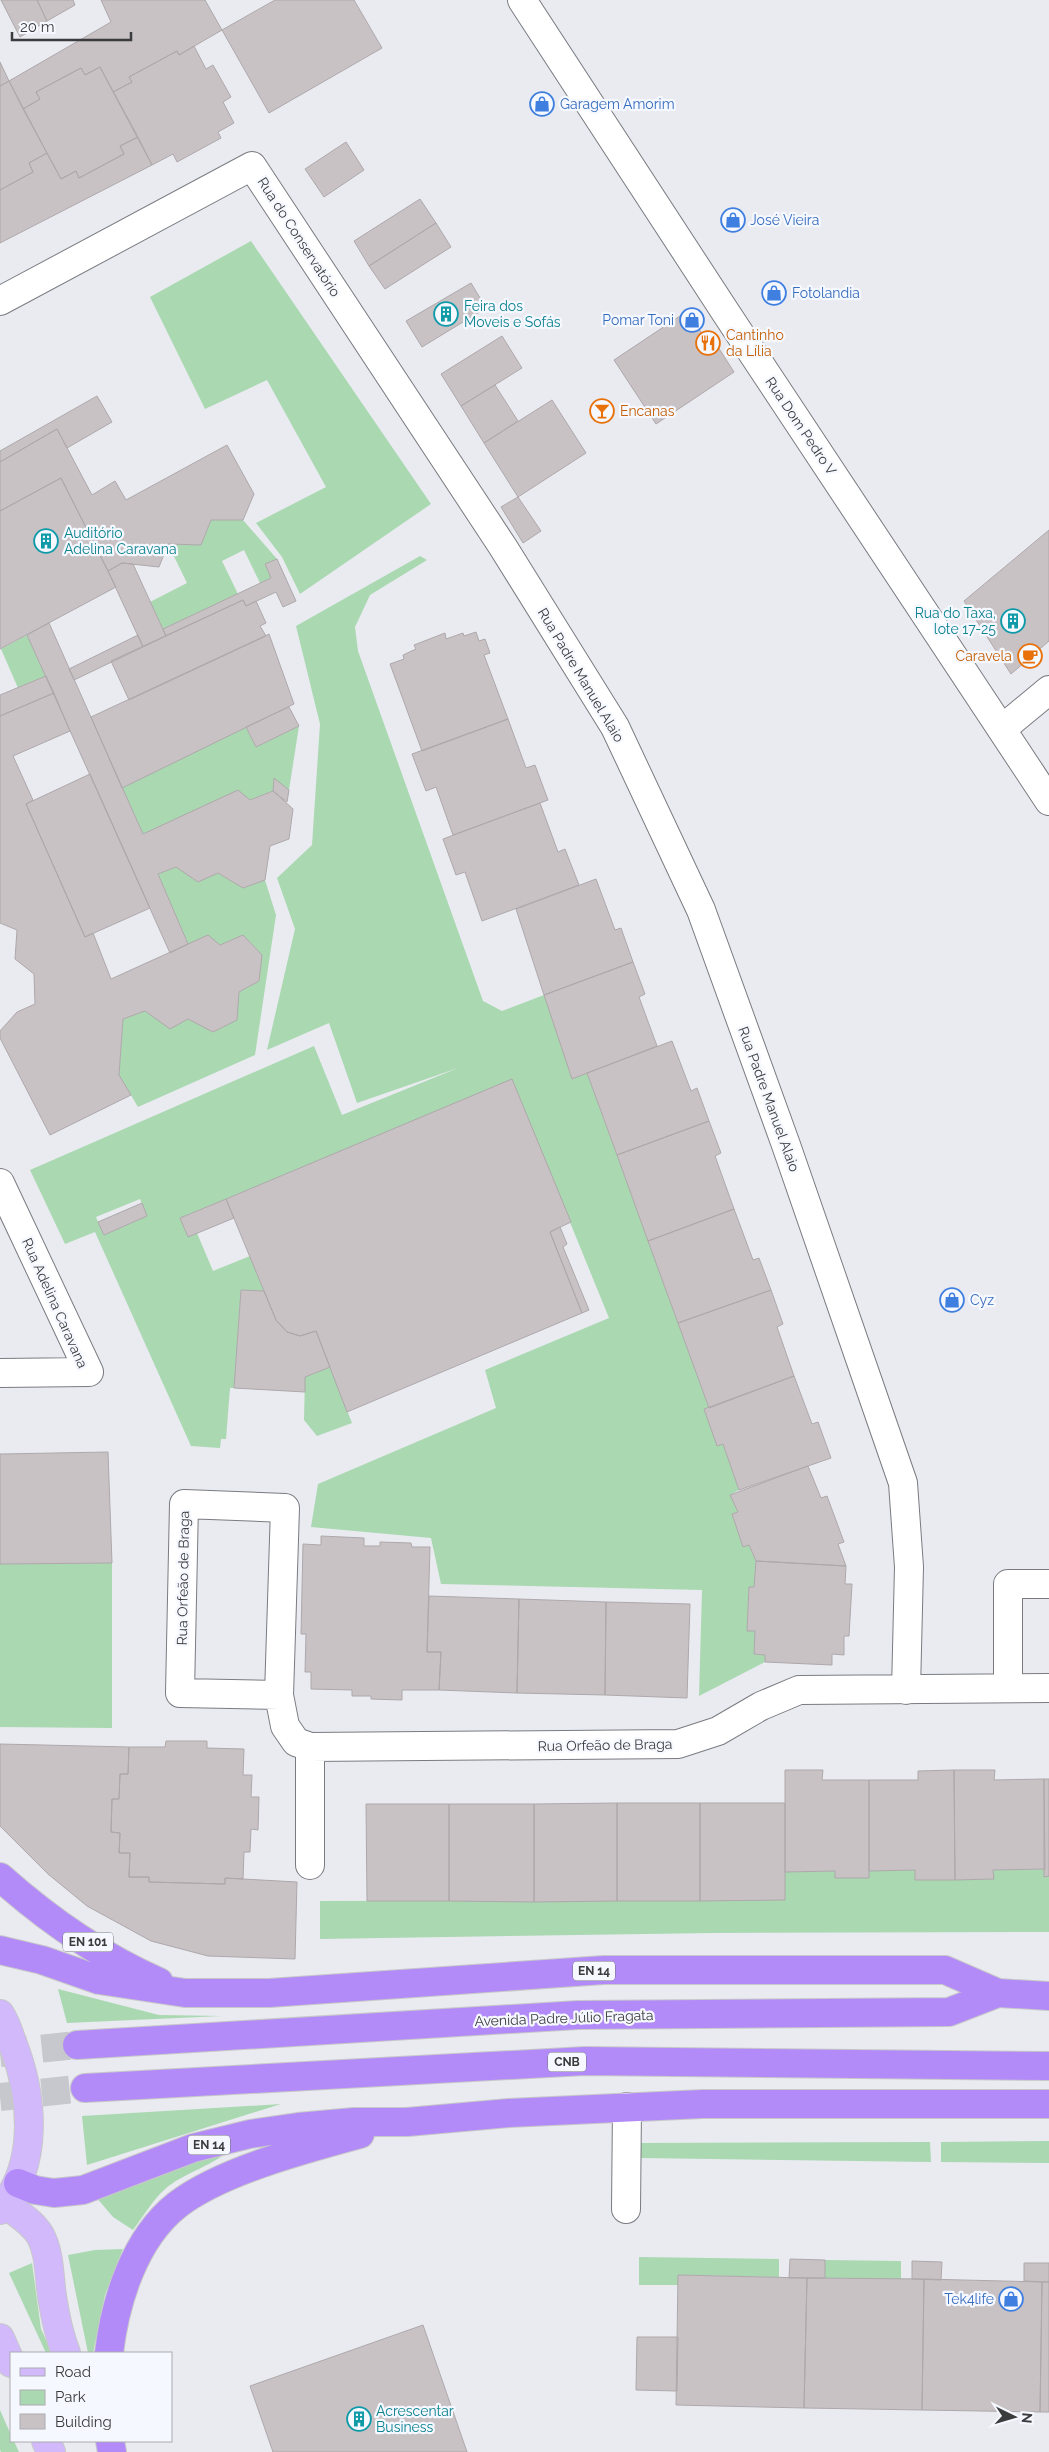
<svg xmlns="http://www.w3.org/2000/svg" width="1049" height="2452" font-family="Raleway,sans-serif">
  <rect width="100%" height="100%" fill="#e9ebf1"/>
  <path fill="#aad8b1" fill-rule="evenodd" d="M251,241L431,504L300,594L282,557L256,523L326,487L267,380L205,409L150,297Z
    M211,520H243L277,559L265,564L271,578L260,583L244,550L222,561L238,594L163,629L150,602L187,583L168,544L201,545Z
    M420,556L427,560L370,595L355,627L358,651L483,1001L502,1011L544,995L587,1073L709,1408L704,1409L717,1445L723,1444L739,1490L730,1495L738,1512L732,1514L743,1547L749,1545L756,1561L754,1587H749L747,1631H755V1654L765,1655V1662L699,1696L702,1590L441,1584L431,1538L311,1527L318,1484L496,1408L485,1370L609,1318L512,1080L180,1218L188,1237L197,1233L213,1271L250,1256L264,1291L241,1290L234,1388H230L226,1439H221L220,1448L191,1446L95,1232L65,1244L30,1170L314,1046L342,1115L458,1068L357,1103L329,1023L267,1050L295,929L277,878L312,845L320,724L296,626ZM140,1199L147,1216L104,1235L96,1217Z
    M27,635L46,676L18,688L1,649Z
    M299,726L289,790L274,779L273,791L250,800L238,791L143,834L122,788L246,727L256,747Z
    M176,867L198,882L218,873L243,888L265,880L276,915L255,1055L138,1107L119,1075L123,1019L145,1011L188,1019L213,1032L236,1020L239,992L259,981L262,955L243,935L220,945L188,944L158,874Z
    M330,1367L352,1423L317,1436L304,1420L305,1377Z
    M112,1563V1728L0,1727V1564Z
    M1045,1869L1044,1876H1049V1932L712,1933L320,1939V1901L785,1900V1872L835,1871V1878H869V1871L915,1870L916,1880L993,1879V1870Z
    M58,1989L159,2015L222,2016L67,2023Z
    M281,2104L87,2165L82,2116Z
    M1049,2141V2163L941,2162V2142Z
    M930,2142L931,2162L640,2158V2143Z
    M233,2146C216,2166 185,2171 164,2190C152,2201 143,2217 133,2230L113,2217L96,2197Z
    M123,2249L105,2295L93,2353H88L68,2255L95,2250Z
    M639,2257L779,2259V2277L679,2275V2285H639Z
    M825,2260L901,2261V2279L825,2278Z
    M32,2263L41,2329L52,2353H46L9,2273Z
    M0,2410L11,2435V2441H14L19,2452H1L0,2450Z"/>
  <path fill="#c8c2c5" stroke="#aea8ab" d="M1,0H37L47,21L20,37Z
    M37,0H73L75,5L47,21Z
    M101,0H205L222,30L179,55L177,51L129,77L132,82L113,92L100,67L85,75L81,68L36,92L40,99L23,109L9,81L111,22Z
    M275,0H354L382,48L269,113L222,30Z
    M194,46L206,69L213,65L231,97L223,102L234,123L218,132L221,138L177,162L173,154L152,165L113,92L132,82L129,77L177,51L179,55Z
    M0,62L9,81L0,86Z
    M100,67L138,137L120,146L124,154L79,178L76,171L61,179L23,109L40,99L36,92L81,68L85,75Z
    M9,81L47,153L29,163L33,172L0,190V86Z
    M138,137L152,165L0,243V190L33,172L29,163L47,153L61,179L76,171L79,178L124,154L120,146Z
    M346,142L364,170L324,197L305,169Z
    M420,199L436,223L369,266L354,241Z
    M436,223L451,247L385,289L369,266Z
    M471,283L486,308L422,347L406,321Z
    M692,308L700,321L695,324L704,336L709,333L734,372L656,424L614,360Z
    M502,336L522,368L461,406L441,374Z
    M495,385L518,421L484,443L461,406Z
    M97,396L112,422L67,448L57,429L0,462V451Z
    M552,400L586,453L518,497L484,443Z
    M57,429L92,495L115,481L126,500L227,445L254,494L243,520H211L201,545L168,544L159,567L122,563L108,571L61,478L0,511V462Z
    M61,478L116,587L0,649V511Z
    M518,497L541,531L523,543L501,507Z
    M1049,530V641L1011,674L964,601Z
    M277,559L296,601L283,607L276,592L246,606L243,600L166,636L163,629L271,578L265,564Z
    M122,563L133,564L166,636L143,647L108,571Z
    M243,600L246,606L256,601L266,623L260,626L266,636L129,700L111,661Z
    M49,623L143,834L238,790L250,800L273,791L293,809L289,839L270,846L265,880L243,888L218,873L198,882L176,867L158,874L188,944L170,953L27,635Z
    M476,632L479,641L485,639L490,653L484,655L508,719L422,751L390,664L404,659L403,655L416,649L414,645L445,633L446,639L463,633L464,636Z
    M269,634L294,704L122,788L91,717Z
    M138,635L143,647L74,680L69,669Z
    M46,676L54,693L0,716V695Z
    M54,693L70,731L13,756L33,800L26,804L85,937L93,933L111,979L208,935L220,945L243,935L262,955L259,981L239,992L237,1020L213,1032L188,1019L170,1029L145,1011L123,1019L119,1075L131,1095L50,1135L0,1038V1031L17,1012L35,1004L34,974L15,959L17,930L0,923V716Z
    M289,707L299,726L256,747L246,727Z
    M508,719L526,768L535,765L548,800L453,835L436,787L426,791L412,754Z
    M90,774L150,908L85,937L26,804Z
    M274,778L289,790L287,802L273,791Z
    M540,803L558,852L565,849L579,885L482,921L465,872L456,875L443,839Z
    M596,879L615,930L621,928L633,962L544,995L516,909Z
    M633,962L645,994L639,997L657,1046L572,1079L544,995Z
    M672,1041L691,1091L697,1088L709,1121L617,1155L587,1073Z
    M512,1079L571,1222L550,1232L582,1313L347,1412L316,1331L300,1336L287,1332L276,1320L226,1199Z
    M709,1121L721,1153L715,1156L734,1209L648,1241L617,1155Z
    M226,1199L234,1218L188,1237L180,1218Z
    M142,1203L147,1216L104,1235L98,1222Z
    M734,1209L753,1260L759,1258L771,1290L678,1323L648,1241Z
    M560,1227L567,1244L563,1247L589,1310L582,1313L550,1232Z
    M241,1290L264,1291L276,1320L287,1332L300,1336L316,1331L330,1367L305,1377V1392L234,1388Z
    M771,1290L783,1324L777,1327L794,1376L709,1408L678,1323Z
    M794,1376L812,1424L818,1422L831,1458L739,1490L723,1444L717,1446L704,1409Z
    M108,1452L112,1563L0,1564V1454Z
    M808,1466L821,1498L827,1496L844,1542L838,1544L846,1566L756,1561L749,1545L743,1547L732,1514L738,1512L730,1495Z
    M321,1536L364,1538V1546H380V1542L411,1543L412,1547H430L427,1652H441L439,1690H402V1700L371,1699V1696H352V1690L311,1689V1672H305L306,1634H301L303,1544L321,1545Z
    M756,1561L846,1566L845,1584H852L849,1636H844V1655L832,1654V1665L765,1662V1655L754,1654L755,1631H747L749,1587H754Z
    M429,1596L519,1599L517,1693L439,1690L441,1652H427Z
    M519,1599L606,1602L605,1695L517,1693Z
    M606,1602L690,1604L687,1698L605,1695Z
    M166,1741H207V1748L244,1749L243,1775H252L251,1797H259L258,1830L251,1829L250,1852H244L243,1879L225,1878V1884L149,1882V1877H129L130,1853H119L120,1833L111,1832L112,1799H119L120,1774H128L129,1747H165Z
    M0,1744L129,1747L128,1774H120L119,1799H112L111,1832L120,1833L119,1853H130L129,1877H149V1882L225,1884V1878L297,1882L295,1959L208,1956L151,1941L87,1906L48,1874L0,1826Z
    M785,1770H823L822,1780H869V1878H835V1871L785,1872Z
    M954,1770H995L994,1780L1044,1779L1045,1869L993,1870L994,1879L955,1880Z
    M954,1770L955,1880H915V1870L869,1871V1780H918V1771Z
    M1044,1779H1049V1876L1044,1877Z
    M617,1803H700V1901H617Z
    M617,1803V1901L534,1902V1804Z
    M700,1803H785V1900L700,1901Z
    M366,1804H449V1901H367Z
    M449,1804H534V1902L449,1901Z
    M790,2259L825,2260V2278H789Z
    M912,2261L942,2262L941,2280L912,2279Z
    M1024,2263H1049V2282L1024,2281Z
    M678,2275L807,2278L804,2408L676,2405Z
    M807,2278L924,2279L922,2410L804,2408Z
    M924,2279L1042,2282L1040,2412L922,2410Z
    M1042,2282H1049V2412H1040Z
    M423,2325L467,2452H273L250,2386Z
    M637,2337H678L677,2391L636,2390Z"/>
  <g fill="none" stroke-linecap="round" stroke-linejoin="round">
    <path stroke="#c6c8cd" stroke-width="28" stroke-dasharray="28 14" stroke-linecap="butt" d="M0,2053L77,2045
      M0,2097L85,2088"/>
    <g stroke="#7a7b81" stroke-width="30">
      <path id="minor" d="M522,0L728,316L1049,801
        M0,301L252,166L503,547L615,727L701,910L786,1145L903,1483L909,1567L906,1690
        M1002,729L1049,690
        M0,1183L89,1372L0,1373
        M1008,1688V1584H1049
        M279,1695L180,1693L184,1504L285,1508L279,1695L285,1726L296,1742L310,1747L678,1744L718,1731L761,1706L799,1690L1049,1688
        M310,1747V1865
        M626,2209L627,2107"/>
    </g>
    <g stroke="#c8c8c9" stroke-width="30">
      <path id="major" d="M0,2014C6,2023 9,2033 12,2042C33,2095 40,2164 0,2210
        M5,2204C17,2213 32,2222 40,2235C50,2253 49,2276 52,2296C55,2316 59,2335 66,2353
        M0,2338L11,2363
        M46,2441L51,2452"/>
    </g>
    <g stroke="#c8c8c9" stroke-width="30">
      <path id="highway" d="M0,1877C46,1918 102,1957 159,1982
        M0,1950L42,1960L99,1980L185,1993H269L604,1970H945L998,1993
        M77,2045L578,2015L949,2012L998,1993L1049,1996
        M85,2088L585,2061L1049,2066
        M18,2183L35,2190L54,2193L83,2190L193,2148L250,2134L298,2127L354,2122H407L509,2113L703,2104H1049
        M109,2353C115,2302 134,2239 177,2205C221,2171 305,2149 360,2134
        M110,2441L112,2452"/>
    </g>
    <use href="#minor" stroke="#fff" stroke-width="28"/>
    <use href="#major" stroke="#d1b9fb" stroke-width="28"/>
    <use href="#highway" stroke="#b28bf8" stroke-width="28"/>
  </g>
  <defs>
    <g id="shop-ring" transform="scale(1.25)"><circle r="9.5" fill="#f6f8ff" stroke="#3f7fe0" stroke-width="1.5"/><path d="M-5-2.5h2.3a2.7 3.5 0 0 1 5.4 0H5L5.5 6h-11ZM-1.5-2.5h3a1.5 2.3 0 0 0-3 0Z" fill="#3f7fe0"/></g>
    <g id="building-ring" transform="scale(1.25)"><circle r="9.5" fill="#f6f8ff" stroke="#0f9aa8" stroke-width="1.5"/><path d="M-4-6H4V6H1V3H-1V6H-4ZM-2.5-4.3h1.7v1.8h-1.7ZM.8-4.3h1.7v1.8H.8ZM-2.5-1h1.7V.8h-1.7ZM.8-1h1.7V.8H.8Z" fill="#0f9aa8"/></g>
    <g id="restaurant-ring" transform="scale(1.25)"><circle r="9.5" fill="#f6f8ff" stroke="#e8710a" stroke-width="1.5"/><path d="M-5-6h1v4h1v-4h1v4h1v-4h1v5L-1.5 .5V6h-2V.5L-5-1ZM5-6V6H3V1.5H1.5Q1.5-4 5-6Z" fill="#e8710a"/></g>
    <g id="bar-ring" transform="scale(1.25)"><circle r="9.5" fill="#f6f8ff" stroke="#e8710a" stroke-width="1.5"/><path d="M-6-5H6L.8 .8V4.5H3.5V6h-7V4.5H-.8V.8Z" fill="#e8710a"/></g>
    <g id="cafe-ring" transform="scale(1.25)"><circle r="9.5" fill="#f6f8ff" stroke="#e8710a" stroke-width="1.5"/><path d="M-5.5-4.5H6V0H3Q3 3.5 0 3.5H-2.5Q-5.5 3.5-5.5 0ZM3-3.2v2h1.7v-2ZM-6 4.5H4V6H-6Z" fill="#e8710a"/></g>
  </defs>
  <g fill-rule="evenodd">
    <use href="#shop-ring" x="542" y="104"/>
    <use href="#shop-ring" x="733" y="220"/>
    <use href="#shop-ring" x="774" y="293"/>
    <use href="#building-ring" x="446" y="314"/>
    <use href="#shop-ring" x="692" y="320"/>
    <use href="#restaurant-ring" x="708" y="343"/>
    <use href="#bar-ring" x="602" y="411"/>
    <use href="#building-ring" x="46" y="541"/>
    <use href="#building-ring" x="1013" y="621"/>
    <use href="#cafe-ring" x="1030" y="656"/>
    <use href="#shop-ring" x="952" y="1300"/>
    <use href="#shop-ring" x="1011" y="2299"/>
    <use href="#building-ring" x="359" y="2419"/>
  </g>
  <g text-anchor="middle" stroke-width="4.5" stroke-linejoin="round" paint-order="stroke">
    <g fill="#f6f8ff" stroke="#727477" stroke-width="1">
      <rect x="63" y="1932.5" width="50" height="19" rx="4"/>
      <rect x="573" y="1961.5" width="42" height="19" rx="4"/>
      <rect x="548" y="2052.5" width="38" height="19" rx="4"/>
      <rect x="188" y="2135.5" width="42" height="19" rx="4"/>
    </g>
    <g font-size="12" font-weight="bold" fill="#3a3b3d">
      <text x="88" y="1946">EN 101</text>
      <text x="594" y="1975">EN 14</text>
      <text x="567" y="2066">CNB</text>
      <text x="209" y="2149">EN 14</text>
    </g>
    <g font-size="14" fill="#366cbe" stroke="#f6f8ff" text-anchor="start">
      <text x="560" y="109">Garagem Amorim</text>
      <text x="750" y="225">José Vieira</text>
      <text x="792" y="298">Fotolandia</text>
      <text x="674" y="325" text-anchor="end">Pomar Toni</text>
      <text x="970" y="1305">Cyz</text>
      <text x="994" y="2304" text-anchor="end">Tek4life</text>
    </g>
    <g font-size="14" fill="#3a3b3d" stroke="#f6f8ff">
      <text transform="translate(299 237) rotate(57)" y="5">Rua do Conservatório</text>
      <text transform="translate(801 426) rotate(56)" y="5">Rua Dom Pedro V</text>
      <text transform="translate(581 675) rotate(59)" y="5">Rua Padre Manuel Alaio</text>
      <text transform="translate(769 1099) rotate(70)" y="5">Rua Padre Manuel Alaio</text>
      <text transform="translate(55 1303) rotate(66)" y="5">Rua Adelina Caravana</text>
      <text transform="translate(183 1578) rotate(-89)" y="5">Rua Orfeão de Braga</text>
      <text transform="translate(605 1745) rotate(-1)" y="5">Rua Orfeão de Braga</text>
      <text transform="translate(564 2018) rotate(-2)" y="5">Avenida Padre Júlio Fragata</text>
    </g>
    <g font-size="14" fill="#0d838f" stroke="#f6f8ff" text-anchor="start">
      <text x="464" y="311">Feira dos<tspan x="464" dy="16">Moveis e Sofás</tspan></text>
      <text x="64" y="538">Auditório<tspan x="64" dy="16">Adelina Caravana</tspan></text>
      <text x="996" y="618" text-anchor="end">Rua do Taxa,<tspan x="996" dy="16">lote 17-25</tspan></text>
      <text x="376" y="2416">Acrescentar<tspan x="376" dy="16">Business</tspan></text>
    </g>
    <g font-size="14" fill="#c56008" stroke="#f6f8ff" text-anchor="start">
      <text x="726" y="340">Cantinho<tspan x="726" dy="16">da Lília</tspan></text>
      <text x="620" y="416">Encanas</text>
      <text x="1012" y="661" text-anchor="end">Caravela</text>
    </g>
  </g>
  <rect x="10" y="2352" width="162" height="90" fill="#f6f8ff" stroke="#abacb1"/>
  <rect x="20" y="2368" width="25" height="8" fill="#d1b9fb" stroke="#abacb1"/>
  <text x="55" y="2377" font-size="15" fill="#3a3b3d">Road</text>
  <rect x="20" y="2390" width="25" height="15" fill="#aad8b1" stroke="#abacb1"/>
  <text x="55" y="2402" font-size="15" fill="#3a3b3d">Park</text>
  <rect x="20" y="2414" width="25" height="15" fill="#c8c2c5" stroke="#abacb1"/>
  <text x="55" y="2427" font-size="15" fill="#3a3b3d">Building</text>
  <g transform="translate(1014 2417) rotate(95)" stroke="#f6f8ff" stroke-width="4" paint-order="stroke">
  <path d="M0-4L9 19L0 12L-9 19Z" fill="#3a3b3d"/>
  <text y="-8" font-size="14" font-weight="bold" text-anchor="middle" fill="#3a3b3d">N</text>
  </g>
  <path d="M12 32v8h119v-8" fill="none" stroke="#3a3b3d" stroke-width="2.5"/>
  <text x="20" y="32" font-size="15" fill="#3a3b3d" stroke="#f6f8ff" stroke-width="4" paint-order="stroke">20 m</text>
</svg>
